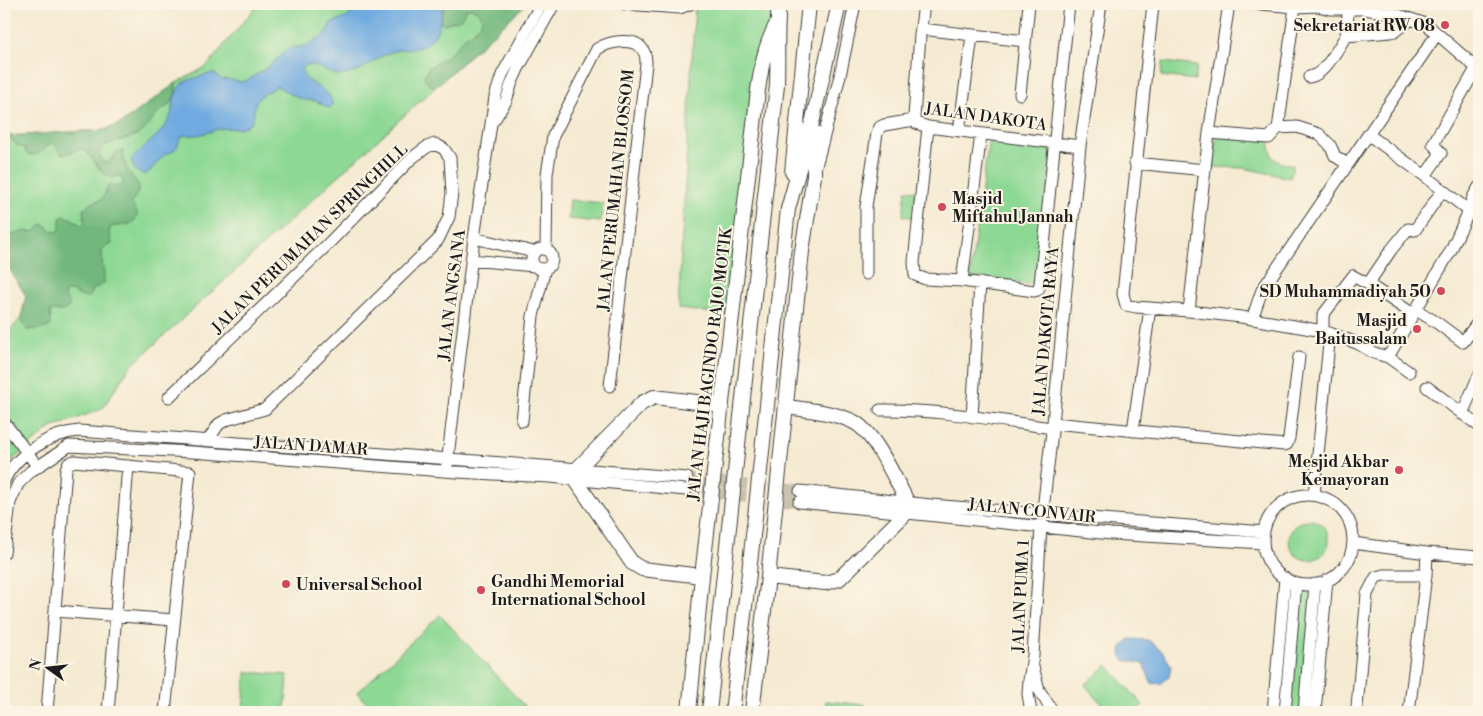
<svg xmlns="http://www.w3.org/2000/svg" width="1483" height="716" font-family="'Libre Bodoni',serif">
  <rect width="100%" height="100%" fill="#fcf5e5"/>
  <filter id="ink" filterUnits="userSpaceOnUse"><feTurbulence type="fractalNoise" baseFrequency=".02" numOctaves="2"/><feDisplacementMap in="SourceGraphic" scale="10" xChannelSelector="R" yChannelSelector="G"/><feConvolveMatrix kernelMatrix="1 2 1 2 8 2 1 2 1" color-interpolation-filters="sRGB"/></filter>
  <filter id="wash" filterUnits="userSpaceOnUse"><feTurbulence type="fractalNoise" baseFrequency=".0096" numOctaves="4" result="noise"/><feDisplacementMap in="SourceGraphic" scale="20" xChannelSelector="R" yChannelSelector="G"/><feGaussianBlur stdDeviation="1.12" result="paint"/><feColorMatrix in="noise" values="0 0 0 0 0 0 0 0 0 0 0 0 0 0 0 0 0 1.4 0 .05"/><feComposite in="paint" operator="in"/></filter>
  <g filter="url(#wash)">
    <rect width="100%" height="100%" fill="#f5ead2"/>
    <path fill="#8dd894" stroke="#547a58" d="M258,4H526L130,367L102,409L51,428L4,467V337L21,318L26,296L4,260V136L104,130L122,123L176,83L206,67Z
      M695,4H779L763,57L732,315L678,309Z
      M1163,62L1197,66L1195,80L1161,76Z
      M1216,137L1269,140L1272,157L1281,163L1293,165L1290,178L1244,168L1212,167Z
      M989,138L1053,147L1034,285L970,277Z
      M906,190L916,191L914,218L903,216Z
      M570,200L603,203L601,222L568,219Z
      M1289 540a20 20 0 1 1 40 0a20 20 0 1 1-40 0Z
      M1296,583L1315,584L1303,712H1284Z
      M440,615L530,712H375L357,693Z
      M1107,665L1143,705L1135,712H1109L1085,685Z
      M246,672L288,675L285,712H243Z
      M826,701L866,705V711L880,712H825Z"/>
    <path fill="#72b87e" stroke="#476a4d" d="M453,4H526L434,88L426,81L424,76L429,67L448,56L465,37L474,31L481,23L482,18L480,13L471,8L466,9L461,19L444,24L440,22L444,6H450Z
      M176,83C176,90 175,98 170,104C167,107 163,108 160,111C149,123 146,133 129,138C117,142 104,141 99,154L104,163H109L118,150L123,151C124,167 129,173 139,185L138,192L131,203C132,206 136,209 137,213C138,227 118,225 111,227L109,231L112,244L103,248C100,260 105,271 104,283L92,290L89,297C79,299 75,290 67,291L64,295L70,305C65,314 58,310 50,311L51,326L46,328L27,330L21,318L26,296L4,260V232L14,235L24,231L34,232L42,224L47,226L49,230L57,232L60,229V218L65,216L72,219L82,226L85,222L83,209L92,203L102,199C110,188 102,183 121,186L123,184V179L119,176L112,178L103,173L85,150C77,148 71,154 62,154L53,142C45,147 42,155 30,155L26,153L25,148L16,145L8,136L104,130L122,123Z"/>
    <path fill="#6faae0" stroke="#46637e" d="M357,4H443C441,16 440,31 431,40C421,50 411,48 398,50C377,54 362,76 338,75C326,74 320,64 306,65L301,70C303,72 303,75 305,77C313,87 334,91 332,106L329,108L316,101L304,100L288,93L277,86C272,90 257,97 256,102C253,109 256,118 249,124C240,131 229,127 219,129C211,131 204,134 196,135C190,136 186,134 181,137L177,147L172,152L165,154L147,174H142L135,170L131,160C143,146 159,137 169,120C174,110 172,95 180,86C187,78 203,76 213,73L222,80L226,79L242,82L248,80L268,67L289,48L306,46L317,39L322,37L326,34L331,23L348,17Z
      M1129,639L1148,640L1163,652L1171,666L1169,676L1161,684L1151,683L1144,664L1124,660L1121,654L1122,647Z"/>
  </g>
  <g filter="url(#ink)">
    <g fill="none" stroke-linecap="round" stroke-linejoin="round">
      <path stroke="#cac1ae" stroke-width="11" stroke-dasharray="11 5.5" stroke-linecap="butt" d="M687,478L800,491
        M686,490L799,502"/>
      <g stroke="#3d3b37" stroke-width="13">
        <path id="minor" d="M625,4L680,8L690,4
          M924,4L920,35L914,117L916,123L928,127L1080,146
          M1153,4L1123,294L1126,305L1136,307L1189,311L1241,317L1323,331L1357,343L1374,353L1388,357L1409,372
          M1260,4L1295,7L1318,6L1330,9H1365L1395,14L1426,24L1479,70
          M1349,4L1346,36L1390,32L1395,31L1411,19
          M921,29L1025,41
          M1309,77C1325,75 1337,49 1346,36
          M1020,94L1029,4
          M494,120L506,101L512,82L519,67L554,4
          M928,127L914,262L915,275L925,279L962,281L1034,291L1038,290L1040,284L1069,4
          M1278,128L1297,127L1319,134L1330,145L1335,156L1347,164
          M959,131L972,36
          M1209,133L1269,138L1278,128L1279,122L1295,7
          M1369,135L1425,176
          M817,162L840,76L855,4
          M1135,163L1205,170
          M1469,211L1425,176L1441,153L1433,144L1477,67
          M474,238L534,252
          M532 259a10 10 0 1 1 20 0a10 10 0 1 1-20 0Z
          M546,250L547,174L553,136L597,49C608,42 637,35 644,52C646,55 646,60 646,64L610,386
          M471,260L534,266
          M866,274V207L877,133L880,127L884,125L914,120
          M962,281L981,134
          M1368,284L1391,250L1408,229L1415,230L1442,191
          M1416,310L1436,322L1463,342L1479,321
          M1189,311L1209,133L1229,4
          M1252,319L1262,290L1437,34
          M1323,331V315L1353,276L1368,284L1413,314
          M1388,357L1450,252L1469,211L1473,197L1479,187
          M1427,387L1479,426
          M169,397L325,247L412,158L427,147L435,144L444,149L450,158L452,193L449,217L438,240L265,409L226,420L219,424L208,440
          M880,410C937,409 995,420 1052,428
          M1462,414L1479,375
          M972,417L980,283
          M522,421L533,316L545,269
          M4,422L38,467
          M1053,423L1284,445L1287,444L1289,438L1299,357
          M1133,431L1150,308
          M447,465L474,238L495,97L502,75L541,4
          M4,481C15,455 51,433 79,431L555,467L687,478
          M800,491L931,505L1264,532
          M1314,495L1330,333
          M1263 540a45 45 0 1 1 90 0a45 45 0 1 1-90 0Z
          M799,502L1111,534L1263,543
          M1353,543L1427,553L1479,557
          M4,553L10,502L18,484L31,471L69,446L193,452L457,472L550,477L686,490
          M55,611L174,620
          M1033,667L1039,690L1053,712
          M47,712L66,469L68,464L74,461L190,472L165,712
          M108,712L128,466
          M1031,712L1028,694L1029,680L1033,656L1041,527L1053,423L1080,146L1101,4
          M1273,712L1285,578
          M1285,712L1296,583
          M1304,712L1315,584
          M1315,712L1327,580
          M1358,712L1357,707L1367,594L1376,577L1384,575H1426
          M1409,712L1426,575L1427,553"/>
      </g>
      <g stroke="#3d3b37" stroke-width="16">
        <path id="major" d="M792,172L809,4
          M786,407C808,410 834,412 854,422C875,433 896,481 908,503
          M577,469L642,403L654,397L722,405
          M575,479L632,563L642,569L702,576
          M768,577L825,583L839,579L906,513
          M689,712L702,576L758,90C762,64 764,49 776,25
          M709,712L777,85C778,58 776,31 779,4
          M732,712L748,582L788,209L813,119L839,4
          M752,712L768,577L802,251L814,176V132"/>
      </g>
      <use href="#minor" stroke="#fff" stroke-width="11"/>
      <use href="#major" stroke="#fff" stroke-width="14"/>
    </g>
  </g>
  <g fill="#d1495b" stroke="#fcf5e5" stroke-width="2">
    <circle cx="1445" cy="25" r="5"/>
    <circle cx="942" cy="207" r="5"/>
    <circle cx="1441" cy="291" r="5"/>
    <circle cx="1417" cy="329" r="5"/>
    <circle cx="1399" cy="470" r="5"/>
    <circle cx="286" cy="584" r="5"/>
    <circle cx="481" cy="590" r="5"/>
  </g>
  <g text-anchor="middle" stroke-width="4" stroke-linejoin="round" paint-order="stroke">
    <g font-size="16" font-weight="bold" fill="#1c1c1c" stroke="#fcf5e5" text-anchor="end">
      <text x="1435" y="31">Sekretariat RW 08</text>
      <text x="952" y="204" text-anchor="start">Masjid<tspan x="952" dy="18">Miftahul Jannah</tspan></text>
      <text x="1431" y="297">SD Muhammadiyah 50</text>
      <text x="1407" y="326">Masjid<tspan x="1407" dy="18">Baitussalam</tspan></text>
      <text x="1389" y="467">Mesjid Akbar<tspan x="1389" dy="18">Kemayoran</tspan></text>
      <text x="491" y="587" text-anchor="start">Gandhi Memorial<tspan x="491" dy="18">International School</tspan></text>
      <text x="296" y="590" text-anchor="start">Universal School</text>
    </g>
    <g font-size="16" fill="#1c1c1c" stroke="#fcf5e5">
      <text transform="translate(986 116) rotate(8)" y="6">JALAN DAKOTA</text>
      <text transform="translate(615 190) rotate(-84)" y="6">JALAN PERUMAHAN BLOSSOM</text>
      <text transform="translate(309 238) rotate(-44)" y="6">JALAN PERUMAHAN SPRINGHILL</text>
      <text transform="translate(451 295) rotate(-83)" y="6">JALAN ANGSANA</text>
      <text transform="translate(1045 331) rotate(-85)" y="6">JALAN DAKOTA RAYA</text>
      <text transform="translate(709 364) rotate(-83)" y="6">JALAN HAJI BAGINDO RAJO MOTIK</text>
      <text transform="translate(311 445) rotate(4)" y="6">JALAN DAMAR</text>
      <text transform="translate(1032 510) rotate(6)" y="6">JALAN CONVAIR</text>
      <text transform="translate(1020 596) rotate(-87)" y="6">JALAN PUMA 1</text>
    </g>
  </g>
  <rect width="1483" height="716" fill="none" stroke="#fcf5e5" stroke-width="20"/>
  <g transform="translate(48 668) rotate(285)" stroke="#fcf5e5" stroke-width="4" paint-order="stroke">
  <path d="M0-4L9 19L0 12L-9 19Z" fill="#1c1c1c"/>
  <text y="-8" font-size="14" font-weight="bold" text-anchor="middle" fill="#1c1c1c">N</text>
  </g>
</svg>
